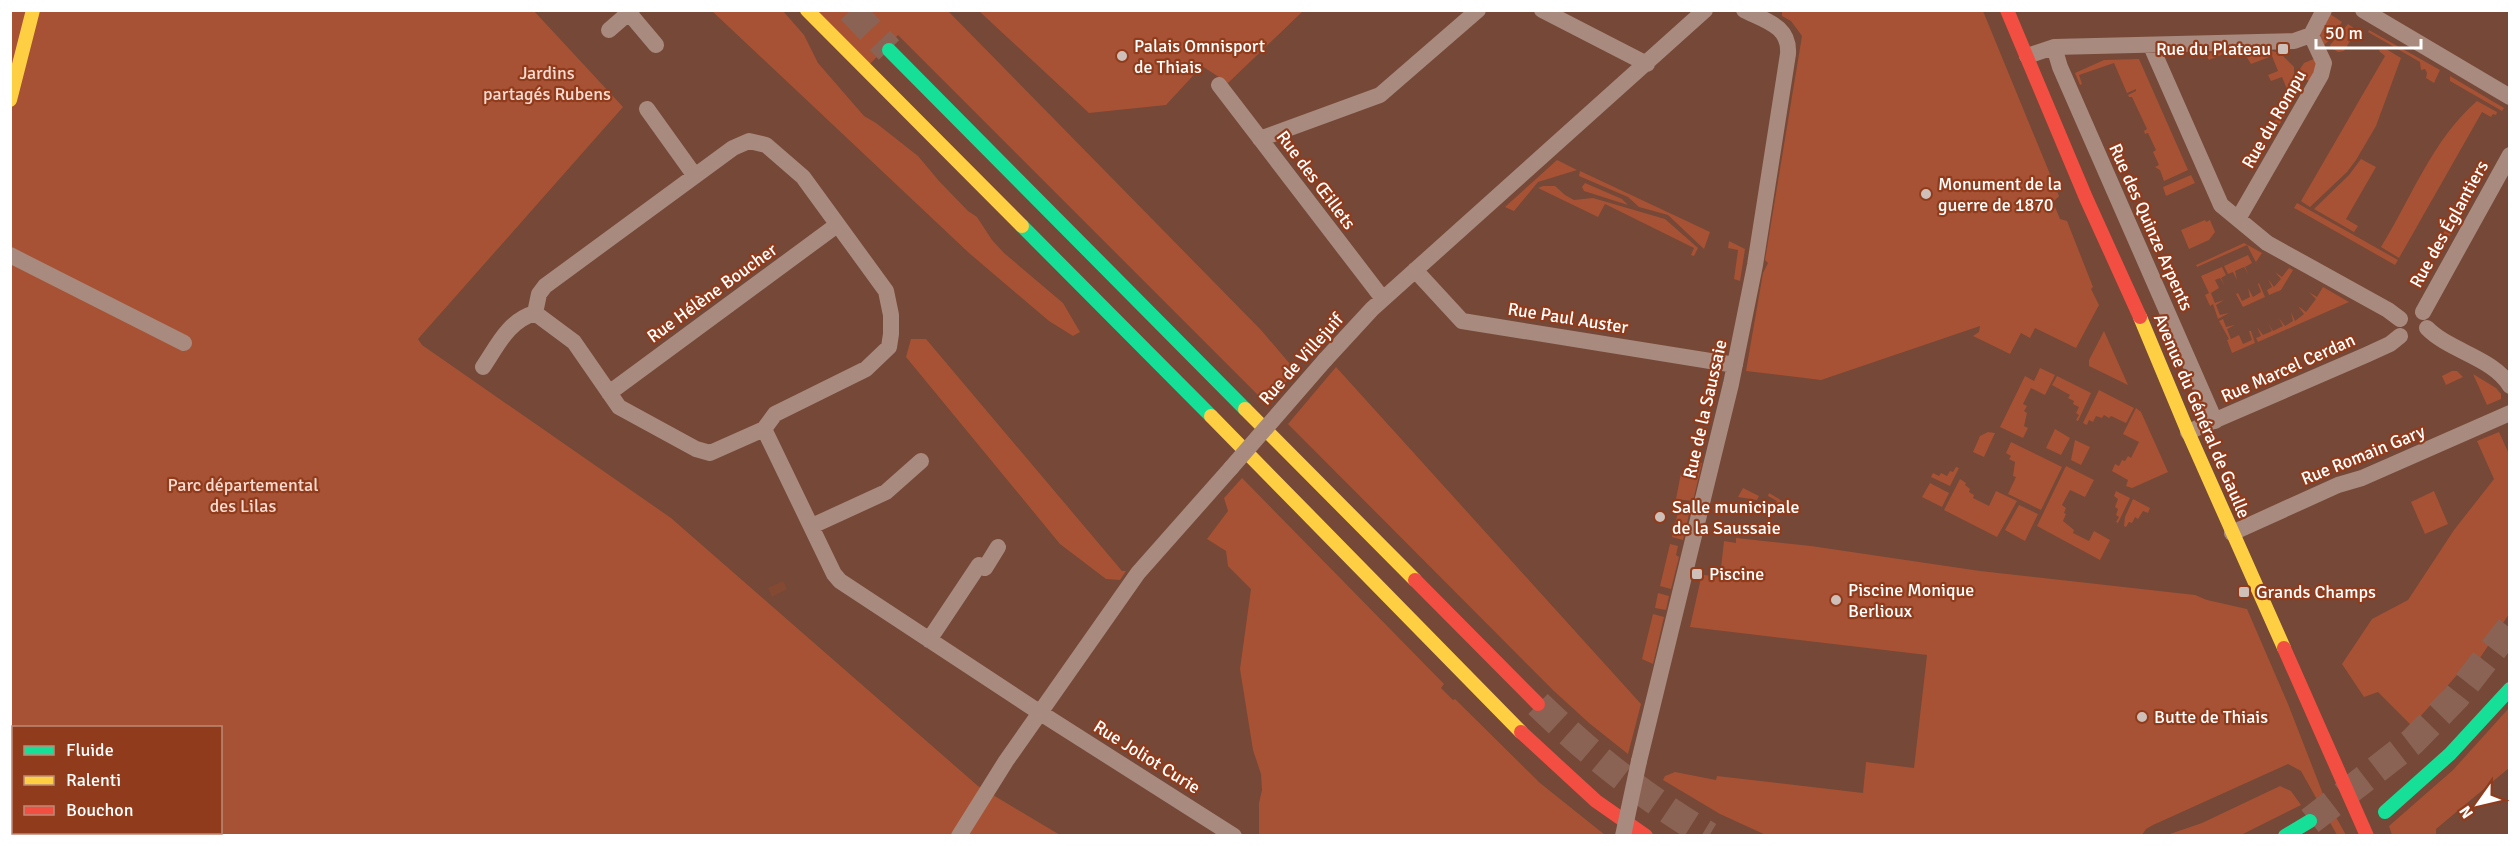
<svg xmlns="http://www.w3.org/2000/svg" width="2520" height="846" font-family="Signika,sans-serif">
  <rect width="100%" height="100%" fill="#754837"/>
  <path fill="#a75234" fill-rule="evenodd" d="M10,11H534L623,107L418,339L422,345L671,518L978,786L1060,835H11ZM14,728H220V832H14Z
    M712,11H783L804,35L818,63L864,116L876,123L918,156L939,181L968,211L977,217L992,240L1004,253L1063,303L1080,332L1073,336L1049,321L969,253Z
    M816,11H948L1261,330L1296,371L1266,403L898,35L868,66Z
    M979,11H1303L1228,83L1202,66L1166,105L1089,113Z
    M1782,11H1983L2059,196L2053,202L2060,219L2067,221L2093,287L2091,289L2099,305L2076,348L2035,328L2030,338L2021,333L2010,354L1973,336L1979,332L1980,326L1821,380L1746,371L1763,273L1768,263L1765,260L1802,36L1791,21L1782,16Z
    M2330,14L2342,22L2333,37L2324,45L2320,35Z
    M2348,24L2355,29V33L2344,51L2338,52L2331,48L2330,45Z
    M2369,30L2440,70L2434,83L2426,78L2427,73L2425,69L2421,70L2420,62L2368,32Z
    M2381,46L2401,58L2376,126L2356,160L2347,172L2310,207L2301,201L2385,56L2379,51Z
    M2272,51L2280,53L2294,67V99L2273,136L2265,125L2276,120L2272,110L2283,105L2280,98L2289,94L2282,77L2271,81L2268,75L2278,71L2272,56L2251,64L2245,54L2235,57L2233,54L2226,53L2209,60L2205,53Z
    M2316,58L2318,62L2312,83L2304,78L2300,69L2304,63Z
    M2139,59L2188,170L2164,181L2160,170L2155,167L2159,165L2153,152L2156,150L2148,133L2145,134L2144,131L2147,129L2132,97H2129L2128,95L2136,91V89L2127,93L2114,63L2079,75L2082,84L2080,85L2075,73L2104,60Z
    M2450,76L2504,108L2502,111L2450,81Z
    M2477,101L2497,112L2496,115L2493,114L2491,117L2482,112L2399,258L2381,247C2412,197 2432,140 2477,101Z
    M2361,159L2376,167L2346,219L2358,226L2354,232L2314,209L2349,175Z
    M1557,160L1577,170L1538,182L1514,211L1505,207Z
    M1580,171L1710,232L1704,249L1668,215L1639,207L1628,197L1579,176Z
    M2191,175L2195,183L2166,196L2163,187Z
    M2474,177L2479,184L2467,204L2461,201Z
    M1585,183L1622,199L1628,205L1584,191L1582,187Z
    M1543,186H1555L1565,195L1574,200L1593,198L1665,219L1698,248L1694,256L1691,255L1694,248L1605,204L1598,217L1538,188Z
    M2297,203L2398,260L2395,265L2298,210L2294,208Z
    M2456,210L2461,217L2449,237L2443,234Z
    M2205,220L2206,222L2210,220L2215,232L2209,240L2189,249L2181,230Z
    M1729,241L1745,249L1740,281L1734,279L1738,250L1728,248Z
    M2244,243L2262,253L2256,262L2260,270L2247,245L2197,267L2196,265Z
    M2248,255L2252,263L2245,267L2249,275L2244,267L2235,271L2237,280L2233,272L2228,274L2224,266Z
    M2222,267L2226,275L2221,278L2225,286L2220,278L2215,280L2219,288L2211,293L2215,303L2224,300L2216,305L2220,315L2229,313L2218,319L2213,304L2210,306L2205,295L2209,293L2201,276Z
    M2289,268L2293,270L2281,290L2269,295L2267,290L2272,287L2268,279L2274,287L2281,279L2275,272L2282,277Z
    M2259,283L2265,297L2243,307L2236,294L2238,293L2242,301L2250,297L2248,288L2253,297L2261,292L2258,284Z
    M2323,287L2349,302L2258,342L2256,338L2261,336L2257,327L2263,335L2272,331L2268,323L2273,331L2283,326L2279,318L2285,326L2293,321L2291,312L2295,321L2304,314L2298,306L2306,312L2316,299L2309,292L2317,297Z
    M2223,319L2226,327L2235,325L2227,329L2231,339L2239,335L2243,344L2252,340L2249,331H2251L2255,343L2232,353L2227,340L2229,339L2219,321Z
    M2104,331L2128,385L2089,366V360Z
    M911,339H926L1122,571H1126L1120,580L1106,579L1060,544L906,357Z
    M1336,367L1641,704L1628,754L1589,723L1554,691L1288,424Z
    M2040,368L2055,375L2045,395L2031,388L2023,404L2027,406L2024,411L2027,413L2024,426L2028,428L2023,438L2000,427L2025,376L2034,381Z
    M2452,371H2457L2463,377L2446,385L2442,376Z
    M2473,374L2496,388L2501,394V399L2487,405Z
    M2057,376L2091,393L2078,421L2076,420L2079,415L2076,413L2079,407L2073,404L2074,401L2068,398L2070,395L2052,385Z
    M2099,390L2134,408L2126,423L2111,416L2109,418L2104,415L2102,418L2096,416L2093,422L2089,420L2087,425L2083,423Z
    M2136,408L2141,412L2168,472L2132,488L2126,486L2128,480L2112,471L2115,464L2119,466L2122,460L2125,461L2128,456L2131,458L2139,442L2123,434Z
    M2055,429L2070,438L2061,455L2046,448Z
    M1988,432L1995,433L1984,457L1973,452L1980,436Z
    M2499,432L2509,454V614L2478,661L2471,668L2464,667L2412,726L2378,692L2364,697L2342,664L2372,619L2408,600L2454,530L2494,479L2477,441Z
    M2075,440L2090,447L2081,465L2071,460Z
    M2011,442L2062,467L2041,510L2008,494L2016,477L2013,476L2015,462L2009,459L2011,456L2006,453Z
    M1692,462L1702,463L1693,501L1676,499L1681,473L1690,475Z
    M2066,466L2094,480L2085,497L2070,490L2062,505L2066,508L2064,513L2066,514L2063,521L2074,530L2073,533L2089,541L2094,531L2110,540L2100,560L2037,526Z
    M1956,467L1959,468L1950,486L1931,477L1933,473L1939,476L1941,473L1947,476L1950,471L1953,472Z
    M1242,478L1444,684L1441,688L1453,700L1455,699L1540,783L1605,835H1259V803L1262,790L1261,774L1253,750L1240,669L1251,589L1228,566L1226,551L1207,539L1228,511L1224,498Z
    M1960,479L1966,483L1965,485L1970,489L1969,492L1974,495L1973,498L1989,506L1996,491L2017,501L1997,537L1944,510Z
    M1930,483L1949,493L1942,507L1922,497Z
    M1743,488L1759,496L1757,500L1738,497Z
    M2116,491L2130,498L2118,523L2116,522L2119,517L2116,515L2118,509L2115,507L2118,499L2114,496Z
    M2434,491L2448,524L2425,534L2411,502Z
    M1769,493L1789,505L1782,510L1771,511L1777,501L1768,496Z
    M2133,499L2150,508L2148,513L2143,511L2138,519L2135,517L2132,523L2129,522L2126,527L2124,526L2125,517Z
    M2019,505L2038,514L2025,541L2005,530Z
    M1678,512L1689,514L1683,540L1672,537Z
    M1736,538L1811,546L1980,571L2195,595L2207,600L2247,609L2288,704L2323,794L2346,835H2337L2301,771L2288,764L2153,825L2146,829L2142,835L1768,836L1720,814L1663,780L1665,776L1675,772L1716,780L1717,776L1863,793L1866,762L1914,768L1927,655L1690,627L1701,578L1704,575L1731,578L1732,570L1721,568L1724,541L1736,543Z
    M1670,544L1678,546L1676,555L1679,557L1671,589L1660,586Z
    M1658,593L1669,596L1666,610L1655,608Z
    M1653,614L1664,617L1653,664L1642,659Z
    M2509,708V768L2436,829V835H2392L2389,826L2453,770Z
    M2280,786L2291,791L2301,805L2241,835H2167L2202,823Z"/>
  <path fill="#844932" d="M783,581L787,589L772,597L768,588Z"/>
  <g fill="none" stroke-linecap="round" stroke-linejoin="round">
    <path stroke="#8a6355" stroke-width="28" stroke-dasharray="28 14" stroke-linecap="butt" d="M851,10L889,50
      M1538,704C1594,758 1643,796 1709,836
      M2310,821L2412,742L2456,697L2510,628"/>
    <path stroke="#a88a7e" stroke-width="16" d="M1542,10L1647,64
      M2363,10L2510,97
      M629,13L656,45
      M609,30L632,10
      M2151,46L2221,205L2267,243L2388,310L2400,319
      M2054,47L2060,67L2215,421
      M2027,56L2054,47L2294,41L2311,35L2324,10
      M1219,85L1383,299
      M647,109L695,176
      M1260,139L1380,95L1478,10
      M749,141L766,145L803,177L886,291L891,315V334L889,347L866,369L775,414L764,429L710,453L696,449L619,407L574,342L535,313L539,294L545,286L733,148Z
      M2238,219L2321,75L2324,63L2311,35
      M10,255L184,343
      M1415,270L1462,321L1735,365
      M2423,312L2510,155
      M2427,328C2449,351 2494,358 2510,386
      M1325,360L1372,309L1705,10
      M483,367C498,345 508,321 535,313
      M609,393L837,225
      M764,429L834,574L840,581L1039,712L1234,836
      M2188,432L2366,355L2390,344L2400,336
      M812,526L886,492L921,461
      M2232,533L2338,485L2362,478L2510,413
      M929,640L979,565L985,568L998,547
      M1639,761L1731,384L1755,265L1788,54C1790,26 1766,21 1744,10
      M959,836L1006,761L1138,573L1231,468"/>
    <path stroke="#16e098" stroke-width="14" d="M889,50L1245,409
      M1022,226L1211,416
      M2385,812L2450,754L2510,689
      M2285,836L2310,821"/>
    <path stroke="#ffcf43" stroke-width="14" d="M807,10L1022,226
      M10,100L33,10
      M2140,317L2188,432L2284,648
      M1245,409L1415,580
      M1211,416L1521,732"/>
    <path stroke="#f24e42" stroke-width="14" d="M2007,10L2086,198L2140,317
      M1415,580L1538,704
      M2284,648L2367,836
      M1521,732L1596,801L1646,836"/>
    <path stroke="#a88a7e" stroke-width="16" d="M1231,468L1325,360
      M1623,836L1639,761"/>
  </g>
  <g fill="#cfbfb9" stroke="#903c1c" stroke-width="2">
    <rect x="2277" y="43" width="12" height="12" rx="3"/>
    <circle cx="1122" cy="56" r="6"/>
    <circle cx="1926" cy="194" r="6"/>
    <circle cx="1660" cy="517" r="6"/>
    <rect x="1691" y="568" width="12" height="12" rx="3"/>
    <rect x="2238" y="586" width="12" height="12" rx="3"/>
    <circle cx="1836" cy="600" r="6"/>
    <circle cx="2142" cy="717" r="6"/>
  </g>
  <g text-anchor="middle" stroke-width="4.5" stroke-linejoin="round" paint-order="stroke">
    <g font-size="18" fill="#fff" stroke="#903c1c" text-anchor="start">
      <text x="1134" y="52">Palais Omnisport<tspan x="1134" dy="21">de Thiais</tspan></text>
      <text x="2271" y="55" text-anchor="end">Rue du Plateau</text>
      <text x="1938" y="190">Monument de la<tspan x="1938" dy="21">guerre de 1870</tspan></text>
      <text x="1672" y="513">Salle municipale<tspan x="1672" dy="21">de la Saussaie</tspan></text>
      <text x="1709" y="580">Piscine</text>
      <text x="1848" y="596">Piscine Monique<tspan x="1848" dy="21">Berlioux</tspan></text>
      <text x="2256" y="598">Grands Champs</text>
      <text x="2154" y="723">Butte de Thiais</text>
    </g>
    <g font-size="18" fill="#fadbd1" stroke="#903c1c">
      <text x="547" y="79">Jardins<tspan x="547" dy="21">partagés Rubens</tspan></text>
      <text x="243" y="491">Parc départemental<tspan x="243" dy="21">des Lilas</tspan></text>
    </g>
    <g font-size="18" fill="#fff" stroke="#903c1c">
      <text transform="translate(2274 119) rotate(-60)" y="6">Rue du Rompu</text>
      <text transform="translate(1316 180) rotate(53)" y="6">Rue des Œillets</text>
      <text transform="translate(2449 224) rotate(-61)" y="6">Rue des Églantiers</text>
      <text transform="translate(2151 227) rotate(66)" y="6">Rue des Quinze Arpents</text>
      <text transform="translate(712 293) rotate(-36)" y="6">Rue Hélène Boucher</text>
      <text transform="translate(1568 318) rotate(9)" y="6">Rue Paul Auster</text>
      <text transform="translate(1301 359) rotate(-48)" y="6">Rue de Villejuif</text>
      <text transform="translate(2288 368) rotate(-24)" y="6">Rue Marcel Cerdan</text>
      <text transform="translate(1705 409) rotate(-77)" y="6">Rue de la Saussaie</text>
      <text transform="translate(2202 416) rotate(67)" y="6">Avenue du Général de Gaulle</text>
      <text transform="translate(2363 455) rotate(-22)" y="6">Rue Romain Gary</text>
      <text transform="translate(1147 757) rotate(32)" y="6">Rue Joliot Curie</text>
    </g>
  </g>
  <rect width="2520" height="846" fill="none" stroke="#ffffff" stroke-width="24"/>
  <rect x="12" y="726" width="210" height="108" fill="#903c1c" stroke="#bc8a77" stroke-width="1.5"/>
  <rect x="24" y="746" width="30" height="9" fill="#16e098" stroke="#bc8a77" stroke-width="1.5"/>
  <text x="66" y="756" font-size="18" fill="#ffffff">Fluide</text>
  <rect x="24" y="776" width="30" height="9" fill="#ffcf43" stroke="#bc8a77" stroke-width="1.5"/>
  <text x="66" y="786" font-size="18" fill="#ffffff">Ralenti</text>
  <rect x="24" y="806" width="30" height="9" fill="#f24e42" stroke="#bc8a77" stroke-width="1.5"/>
  <text x="66" y="816" font-size="18" fill="#ffffff">Bouchon</text>
  <g transform="translate(2478 804) rotate(236)" stroke="#903c1c" stroke-width="4.5" paint-order="stroke">
  <path d="M0-4.5L10 22L0 15L-10 22Z" fill="#ffffff"/>
  <text y="-9" font-size="16" font-weight="bold" text-anchor="middle" fill="#ffffff">N</text>
  </g>
  <path d="M2316 39v9h105v-9" fill="none" stroke="#ffffff" stroke-width="3"/>
  <text x="2325" y="39" font-size="18" fill="#ffffff" stroke="#903c1c" stroke-width="4.5" paint-order="stroke">50 m</text>
</svg>
